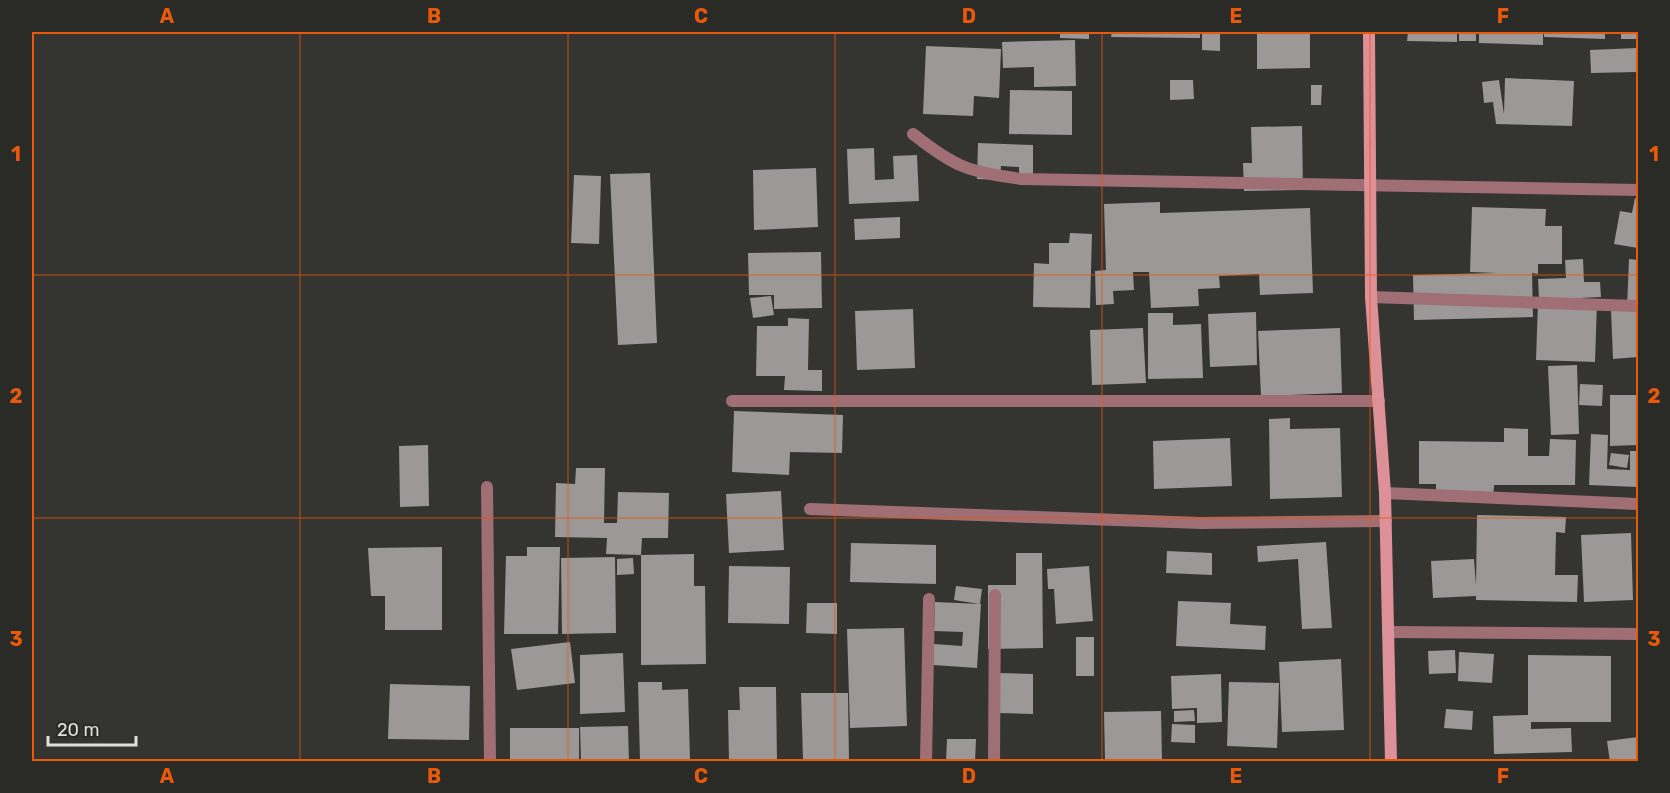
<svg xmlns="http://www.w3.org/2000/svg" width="1670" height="793" font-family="Rubik,sans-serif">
  <rect width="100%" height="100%" fill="#343431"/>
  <path fill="#9b9897" d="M1060,32H1089V39L1060,38Z
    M1112,32H1200V38L1111,37Z
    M1202,32H1220V51L1202,50Z
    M1257,32H1310V68L1257,69Z
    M1408,32H1457V42L1407,41Z
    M1459,32H1476V41H1459Z
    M1479,32H1543V45L1479,43Z
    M1544,32H1605V39L1544,37Z
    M1621,32H1638V39H1621Z
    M1075,40L1076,86L1034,87V67L1003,68L1002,42Z
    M926,46L1001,49L999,98L974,96L973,116L923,114Z
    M1637,48V72L1591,73L1590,50Z
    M1505,78L1574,81L1572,126L1496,124L1493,102L1484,103L1482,82L1499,80L1504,114Z
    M1170,80H1193L1194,99L1170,100Z
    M1311,85H1322L1321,105H1311Z
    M1010,90L1072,91V135L1009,134Z
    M1302,126L1303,190L1244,191L1243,163H1252L1251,127Z
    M978,143L1033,145V183L1019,182V167L1001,166L1000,180L977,179Z
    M874,148L875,180L894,179L893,156L917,155L919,201L849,204L847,149Z
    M816,168L818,227L754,230L753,170Z
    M650,173L657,343L618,345L610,174Z
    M574,175L601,176L599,244L571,243Z
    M1635,198L1638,199V248L1614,244L1620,211L1632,213Z
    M1160,202V213L1310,208L1313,293L1260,295L1259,274L1219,276L1220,288L1198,289L1199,306L1151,308L1149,272H1133L1134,290L1113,291L1114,304L1096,305L1095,271L1106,270L1104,204Z
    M1472,207L1546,209L1545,226H1562V264H1538V274L1532,273L1533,317L1414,320L1413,275L1497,273L1470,272Z
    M900,217V238L855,240L854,219Z
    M1070,233L1092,234L1090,308L1033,307L1034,263L1049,264V243H1069Z
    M821,252L822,308L774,309V295H778H749L748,253Z
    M1583,259L1584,282H1600L1601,297L1539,300L1538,279L1566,278L1565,260Z
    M1629,259L1638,260V308H1627Z
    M771,296L774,315L753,318L750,298Z
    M1538,302L1597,303L1595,362L1536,360Z
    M913,309L915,368L857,370L855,311Z
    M1638,309V357L1613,359L1611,310Z
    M1256,312L1257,365L1210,367L1208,314Z
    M1148,313H1173V325L1201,324L1203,378L1148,379Z
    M788,318L809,319L808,370H822V391L784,390L785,376H756L757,326H788Z
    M1143,328L1146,383L1092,385L1090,330Z
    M1340,328L1342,393L1261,396L1258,331Z
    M1577,365L1579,434L1551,435L1548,366Z
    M1580,384L1603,385L1602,406L1579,405Z
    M1610,395H1638V445L1610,446Z
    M734,411L843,415L842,453L790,452L789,475L732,472Z
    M1290,418V429L1340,428L1342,497L1270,499L1269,419Z
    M1504,428L1528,429V456H1549L1550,439L1576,440L1575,485H1494L1493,502L1436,501V484H1419V441L1504,442Z
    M1591,434L1608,435L1607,469L1630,470V451H1638V487L1589,485Z
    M1230,438L1232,486L1154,489L1153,441Z
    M428,445L429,506L400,507L399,446Z
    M1611,453L1629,455L1627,468L1609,465Z
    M576,468H605L604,523H617L618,492L669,493L668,538H642L641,555L694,554V586H705L706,664L641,665V555L606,554L607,538L555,537L556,483L575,484Z
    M781,491L784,550L729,553L726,494Z
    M1477,515L1566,517L1565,533L1556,532L1555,575H1578L1577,602L1476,600V596L1433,598L1431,561L1474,559L1476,585Z
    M1631,533L1633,600L1584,602L1581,535Z
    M1326,542L1332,628L1302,629L1298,559L1258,562L1257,546Z
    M851,543L936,545V584L850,582Z
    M442,547V630H385V596H371L368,548Z
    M527,547H560L558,634H504L506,556H527Z
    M1167,551L1212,553V575L1166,573Z
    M1016,553H1042L1043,648L988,649V585H1016Z
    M615,557L616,633L562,634L561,558Z
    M633,558L634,574L617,575V559Z
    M729,566L790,567L789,624L728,623Z
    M1089,566L1093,621L1056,624L1054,589H1048L1047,569Z
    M956,586L982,589L980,604L954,600Z
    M1178,601L1231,603L1230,624L1266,626L1265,650L1176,646Z
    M935,602L981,604L977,668L933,665L934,644L962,646L963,632L934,631Z
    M807,603H837V634L806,633Z
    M904,628L907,726L850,728L847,629Z
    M1076,637H1094V676H1076Z
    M570,642L575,683L517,690L511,649Z
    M1455,650L1456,673L1429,674L1428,651Z
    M1459,652L1494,654L1492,683L1458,681Z
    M623,653L625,712L580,714V655Z
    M1528,655L1611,656V722H1531V729L1571,728L1572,752L1494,754L1493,716L1528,715Z
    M1341,659L1344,730L1282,732L1279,662Z
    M997,673L1033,674V714L996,713Z
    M1221,674L1222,722L1197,723V708L1172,709L1171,676Z
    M638,682H662V690L688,689L690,759L640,760Z
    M1229,682L1279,683L1277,748L1227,746Z
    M390,684L470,686L469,740L388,739Z
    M739,687H776L777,762H729L728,710H740Z
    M801,693H848L849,762L803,760Z
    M1446,709L1473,711L1472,730L1444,728Z
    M1194,710L1195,721L1174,722V711Z
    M1161,711L1162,759L1105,760L1104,712Z
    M1172,724L1195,725V743L1171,742Z
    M628,726L629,762H581L580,727Z
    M510,728H579V762H510Z
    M1638,737V761L1610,762L1607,741Z
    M947,739H976L975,762H946Z"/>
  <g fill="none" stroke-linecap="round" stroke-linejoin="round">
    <path stroke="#a06f75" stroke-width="12" d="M913,134C956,168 967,171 1021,179L1638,190
      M1371,297L1638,306
      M732,401H1379
      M487,487L490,762
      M1385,493L1638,504
      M810,509L1201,523L1386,521
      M1388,632L1638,634
      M926,762L929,599
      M994,762L995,595"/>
    <path stroke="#de9099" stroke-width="12" d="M1369,32L1371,297L1385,493L1391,762"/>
  </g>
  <path fill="none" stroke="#e8590c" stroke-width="1.5" stroke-opacity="0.55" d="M300,32V762M568,32V762M835,32V762M1102,32V762M1370,32V762M32,275H1638M32,518H1638"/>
  <rect width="1670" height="793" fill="none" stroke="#2a2a27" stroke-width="66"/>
  <path d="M48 736v9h88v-9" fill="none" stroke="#e1e0df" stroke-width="3"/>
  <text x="57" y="736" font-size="18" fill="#e1e0df" stroke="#2a2a27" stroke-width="4.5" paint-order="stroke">20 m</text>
  <rect x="33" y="33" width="1604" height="727" fill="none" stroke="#e8590c" stroke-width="2"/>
  <g font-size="20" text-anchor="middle" font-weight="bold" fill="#e8590c">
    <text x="167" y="23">A</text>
    <text x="434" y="23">B</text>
    <text x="701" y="23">C</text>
    <text x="969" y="23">D</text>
    <text x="1236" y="23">E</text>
    <text x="1503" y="23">F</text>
    <text x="16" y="161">1</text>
    <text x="1654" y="161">1</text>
    <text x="16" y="403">2</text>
    <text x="1654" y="403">2</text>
    <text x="16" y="646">3</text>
    <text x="1654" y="646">3</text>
    <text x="167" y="783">A</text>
    <text x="434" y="783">B</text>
    <text x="701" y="783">C</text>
    <text x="969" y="783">D</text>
    <text x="1236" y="783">E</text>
    <text x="1503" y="783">F</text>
  </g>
</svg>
